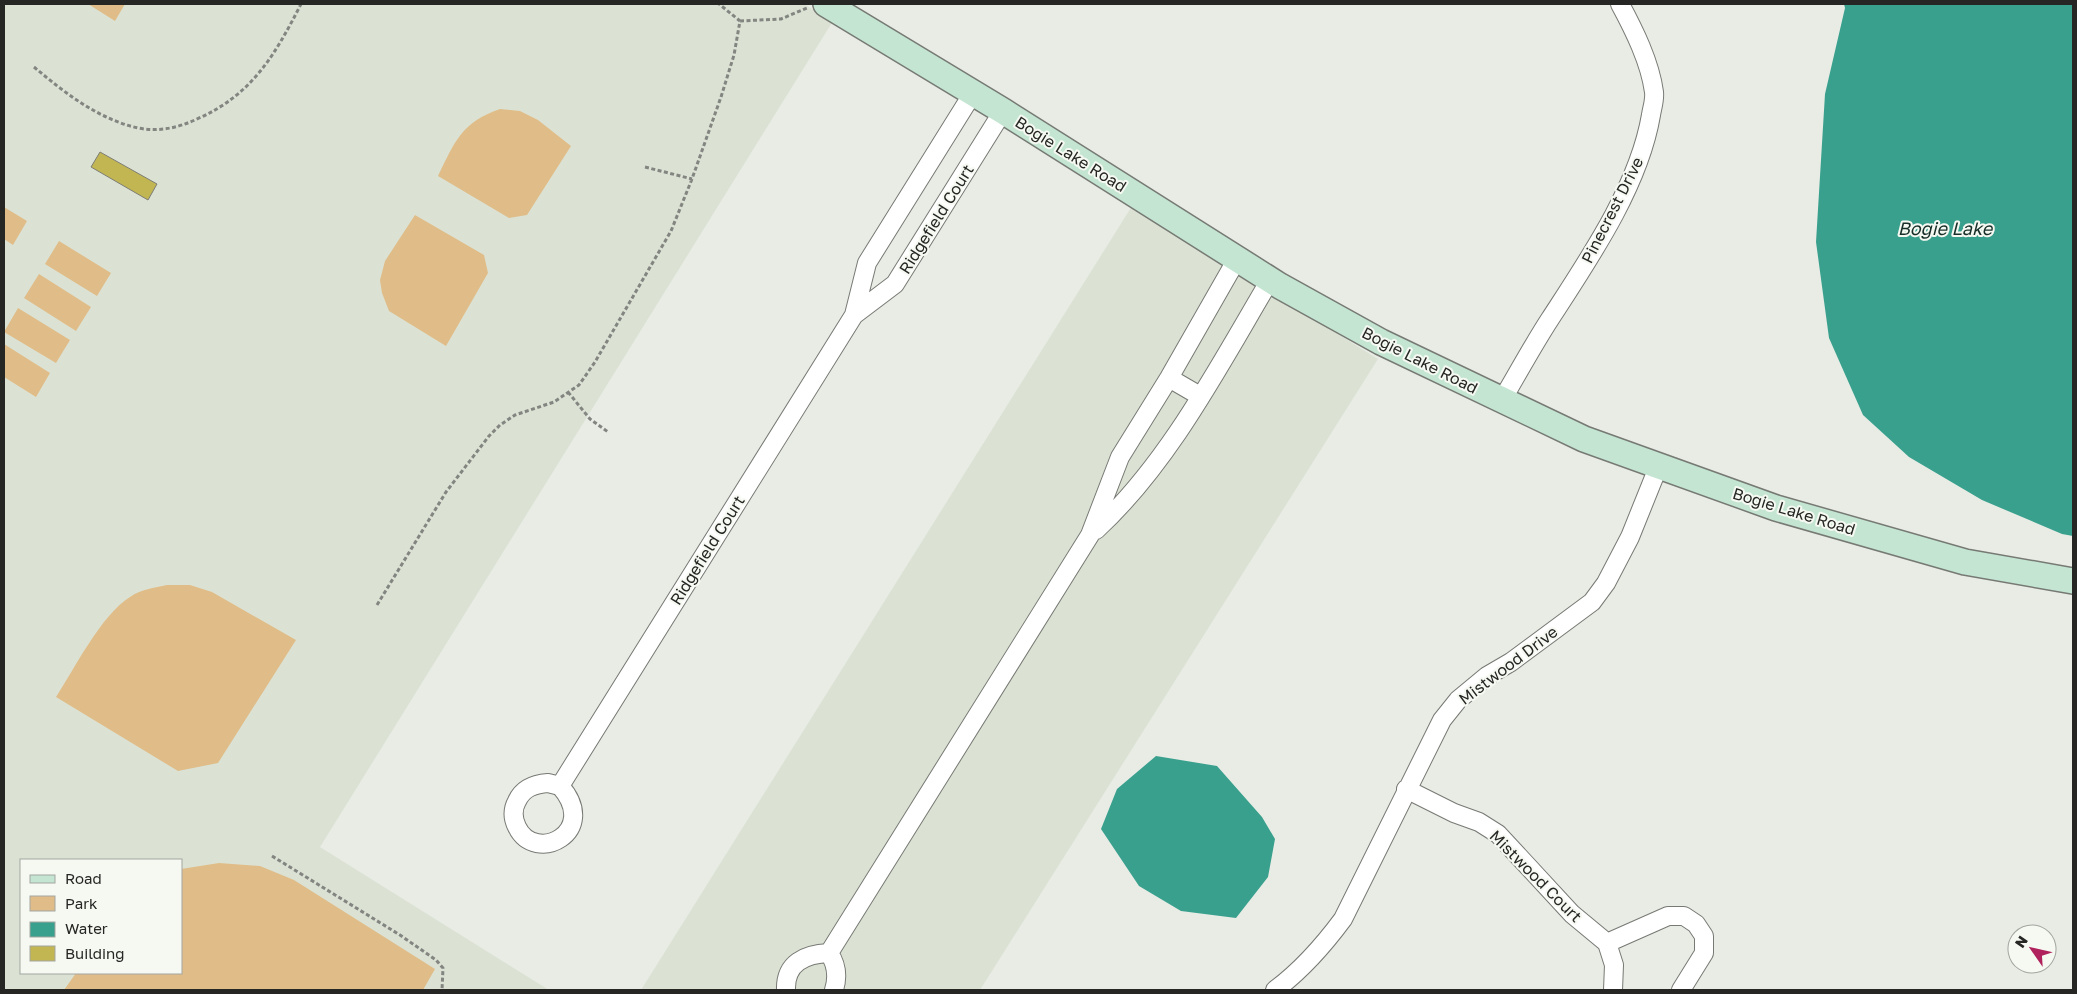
<svg xmlns="http://www.w3.org/2000/svg" width="2077" height="994" font-family="'Golos Text',sans-serif">
  <rect width="100%" height="100%" fill="#e8ece5"/>
  <path fill="#dbe2d4" fill-rule="evenodd" d="M4,4H804L833,21L320,847L549,990H4ZM21,860H181V973H21Z
    M1132,206L1378,359L980,990H641Z"/>
  <path fill="#e0bd88" d="M88,4H125L115,21Z
    M500,109L520,111L538,120L571,146L527,215L509,218L438,176C455,141 462,122 500,109Z
    M4,207L27,221L13,245L4,239Z
    M415,215L484,255L488,273L446,346L389,311L382,293L380,280L385,261Z
    M59,241L111,273L97,296L45,264Z
    M39,274L91,307L76,331L24,298Z
    M18,308L70,340L56,363L4,332Z
    M4,344L50,373L36,397L4,377Z
    M167,585H190L212,592L296,640L218,763L178,771L56,697C75,668 101,615 130,597C141,589 154,588 167,585Z
    M219,863L260,866L294,880L435,969L423,990H64L76,973H181V869Z"/>
  <path fill="#3aa08e" d="M1844,4H2073V536L2062,534L1982,500L1909,457L1863,415L1829,338L1816,242L1825,94L1845,8Z
    M1156,756L1217,766L1262,817L1275,839L1268,877L1236,918L1181,911L1139,886L1101,829L1117,789Z"/>
  <path fill="#c1b652" stroke="#7e7d76" d="M100,152L157,184L148,200L91,167Z"/>
  <g fill="none" stroke-linecap="round" stroke-linejoin="round">
    <g stroke="#777a74" stroke-width="20">
      <path id="street" d="M854,315L895,284L1003,111
        M1169,378L1200,396
        M1502,400C1518,373 1533,345 1550,319C1589,259 1639,186 1651,115C1652,108 1655,100 1654,92C1650,62 1634,30 1620,4
        M1096,530C1169,463 1220,364 1270,280
        M548,783L560,786C601,832 535,865 517,827C513,819 512,810 517,801C523,788 534,784 548,783Z
        M560,786L854,315L867,263L973,93
        M1406,789L1454,813L1479,822L1498,834L1572,914L1607,943L1614,965L1613,990
        M1607,943L1668,916H1684L1696,924L1704,936V953L1681,990
        M829,953L1090,535L1120,457L1169,378L1237,259
        M829,953C837,965 838,977 834,990
        M786,990C785,963 805,954 829,953
        M1275,990C1302,970 1323,946 1343,919L1442,720L1458,700L1487,676L1511,662L1592,602L1606,583L1630,537L1659,465"/>
    </g>
    <g stroke="#777a74" stroke-width="28">
      <path id="secondary" d="M826,4L1003,111L1280,286L1381,342L1584,439L1776,508L1965,562L2073,581"/>
    </g>
    <path stroke="#838581" stroke-width="3" stroke-dasharray="4 2.5" stroke-linecap="butt" d="M740,21L781,19L807,8
      M34,67C65,93 98,119 138,128C159,132 178,128 197,119C252,95 275,55 301,4
      M645,167L692,179
      M568,392L590,419L608,432
      M377,605L446,492L489,436L500,425L515,415L554,402L579,385L595,362L671,231L692,179L721,97L734,55L740,21L719,4
      M272,856L400,935L436,960L443,968L442,990"/>
    <use href="#street" stroke="#fff" stroke-width="18"/>
    <use href="#secondary" stroke="#c3e5d1" stroke-width="25"/>
  </g>
  <g text-anchor="middle" stroke-width="4" stroke-linejoin="round" paint-order="stroke">
    <g font-size="16" fill="#262725" stroke="#f6f9f2">
      <text transform="translate(1071 154) rotate(32)" y="6">Bogie Lake Road</text>
      <text transform="translate(1612 210) rotate(-63)" y="6">Pinecrest Drive</text>
      <text transform="translate(936 219) rotate(-58)" y="6">Ridgefield Court</text>
      <text transform="translate(1420 360) rotate(27)" y="6">Bogie Lake Road</text>
      <text transform="translate(1794 511) rotate(17)" y="6">Bogie Lake Road</text>
      <text transform="translate(707 550) rotate(-58)" y="6">Ridgefield Court</text>
      <text transform="translate(1508 665) rotate(-37)" y="6">Mistwood Drive</text>
      <text transform="translate(1536 876) rotate(45)" y="6">Mistwood Court</text>
    </g>
    <g font-size="18" font-style="italic" fill="#172e29" stroke="#f6f9f2">
      <text x="1945" y="235">Bogie Lake</text>
    </g>
  </g>
  <rect width="2077" height="994" fill="none" stroke="#262725" stroke-width="10"/>
  <rect x="20" y="859" width="162" height="115" fill="#f6f9f2" stroke="#a3a5a0"/>
  <rect x="30" y="875" width="25" height="8" fill="#c3e5d1" stroke="#a3a5a0"/>
  <text x="65" y="884" font-size="15" fill="#262725">Road</text>
  <rect x="30" y="896" width="25" height="15" fill="#e0bd88" stroke="#a3a5a0"/>
  <text x="65" y="909" font-size="15" fill="#262725">Park</text>
  <rect x="30" y="922" width="25" height="15" fill="#3aa08e" stroke="#a3a5a0"/>
  <text x="65" y="934" font-size="15" fill="#262725">Water</text>
  <rect x="30" y="946" width="25" height="15" fill="#c1b652" stroke="#a3a5a0"/>
  <text x="65" y="959" font-size="15" fill="#262725">Building</text>
  <g transform="translate(2032 949) rotate(304)"><circle r="24" fill="#f6f9f2" stroke="#a3a5a0"/>
  <path d="M0-4L9 19L0 12L-9 19Z" fill="#af225d"/>
  <text y="-8" font-size="14" font-weight="bold" text-anchor="middle" fill="#262725">N</text>
  </g>
</svg>
